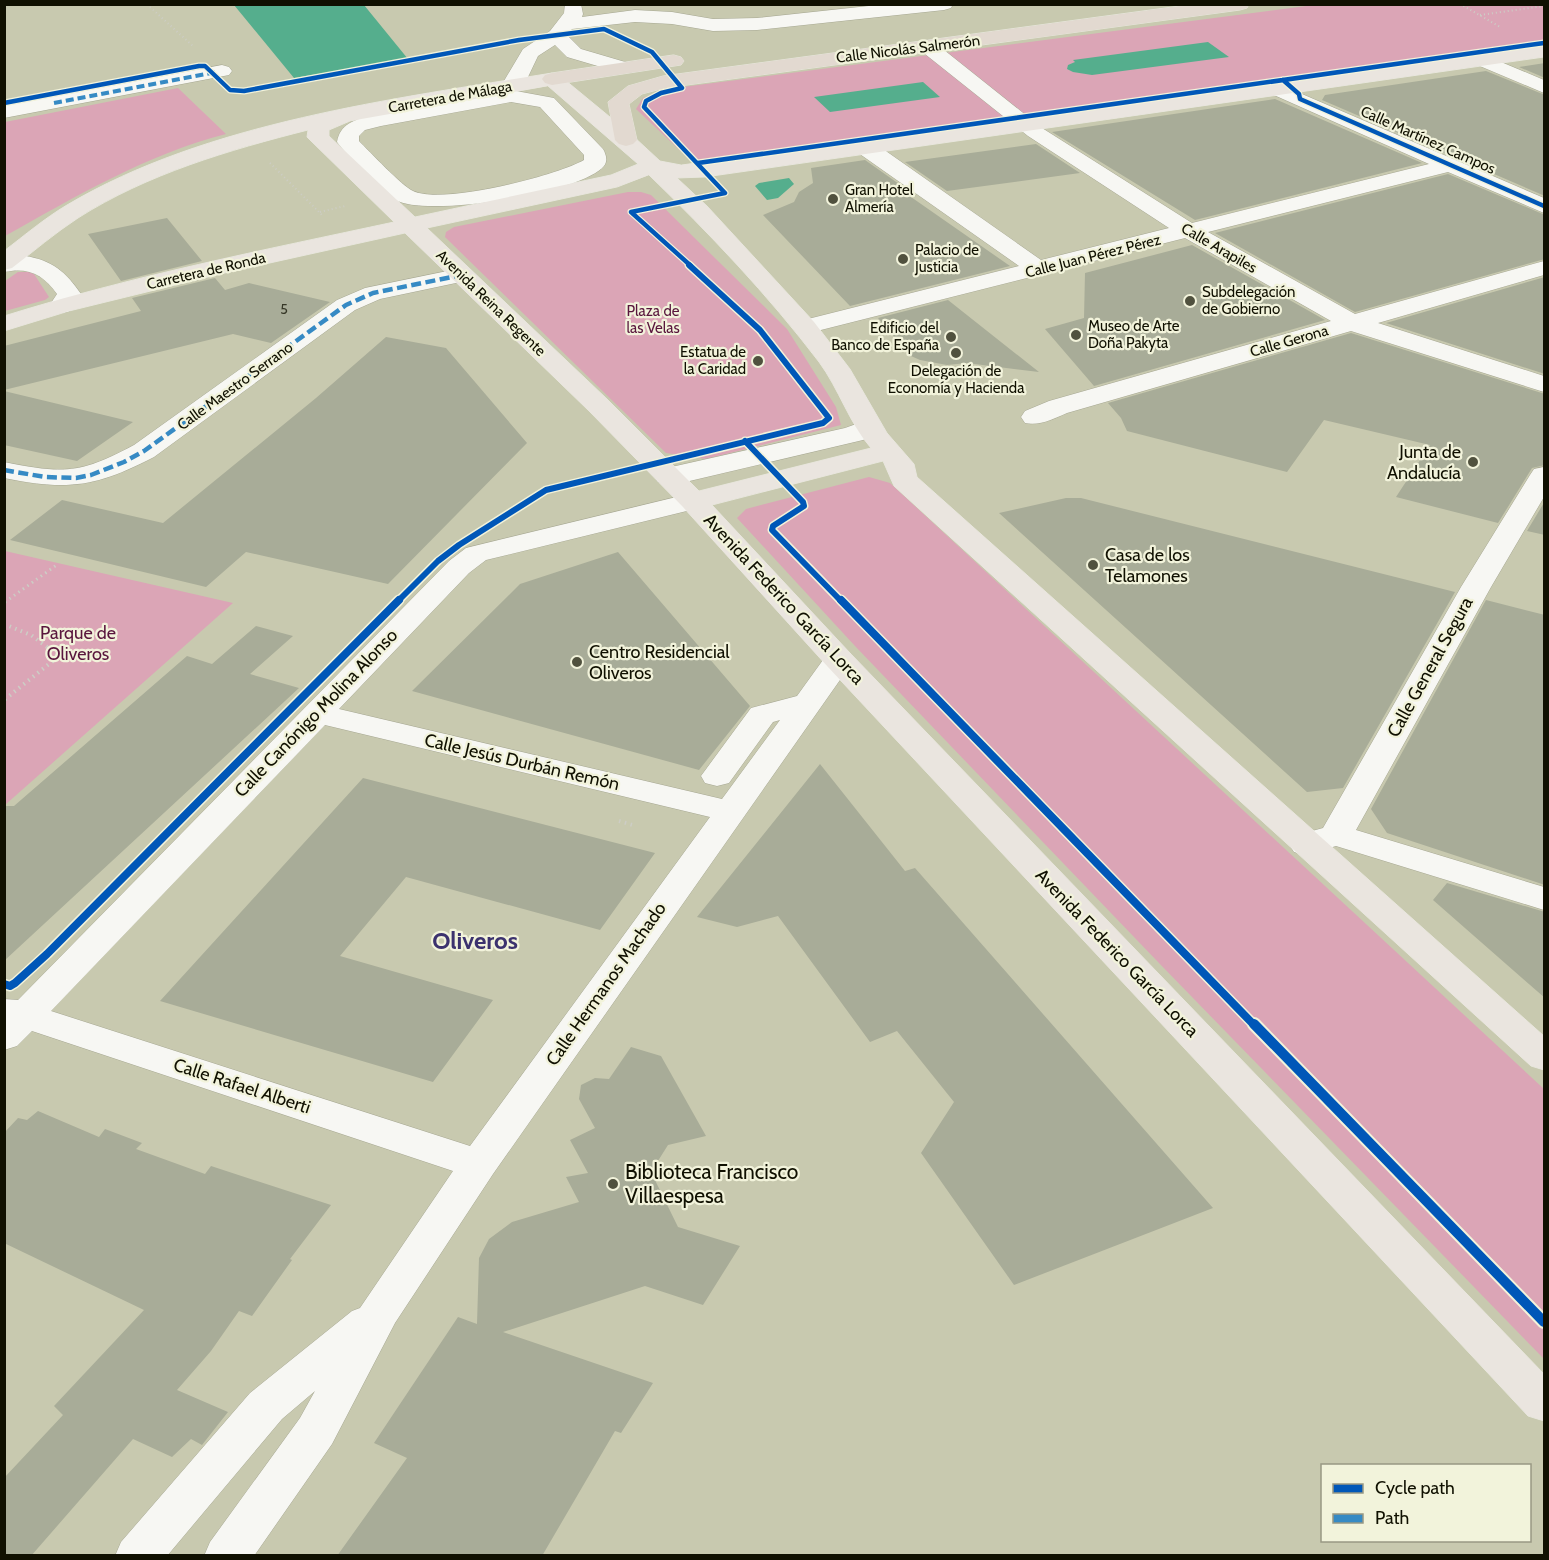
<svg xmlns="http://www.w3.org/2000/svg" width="1549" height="1560" font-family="Cabin,sans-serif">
  <rect width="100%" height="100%" fill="#c8c9af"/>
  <path fill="#dba5b6" d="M1314,5H1544V46L719,164L689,159L636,109L643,98L667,89Z
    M178,88L226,134C147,154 75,197 5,236V122Z
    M628,192H641L651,195L787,329L836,407L841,425L706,459L666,453L445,237L446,232L454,227Z
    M18,272H30L34,274L49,297L45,300L5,311V281Z
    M869,477L890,483L1544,1089V1359L1158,962L855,646L737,518L746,509L761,505Z
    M5,551L233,603L5,805L4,551Z"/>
  <path fill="#55ae8d" d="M234,5H364L408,59L294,78Z
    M1208,42L1229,57L1092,75L1073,72L1067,69L1068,65L1075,62L1073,60Z
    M923,82L940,97L830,112L814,97Z
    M789,178L794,184L778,198L767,200L755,186L759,183Z"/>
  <path fill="#a8ac98" d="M1545,63V78L1519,67Z
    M1486,71L1545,95V196L1322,100L1325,95Z
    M1275,99L1422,163L1195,220L1052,132Z
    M1036,144L1080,173L947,191L905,162Z
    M865,160L916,196L911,197L1010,266L850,306L763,215L794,202L799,192L813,183L811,168Z
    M1448,174L1545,215V259L1355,312L1215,233Z
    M167,218L202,261L121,281L88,234Z
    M1192,245L1325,320L1094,386L1045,329L1084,318L1085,273Z
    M1545,277V374L1386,323Z
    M215,278L225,290L249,283L330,302L271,343L233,334L4,390V346L141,311L132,298Z
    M948,300L1039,372L967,363L947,365L920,360L911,356L878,318Z
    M1351,333L1545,394V465L1532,468L1498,523L1396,497L1430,445L1324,420L1287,472L1127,431L1121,418L1108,403Z
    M386,337L446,348L527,443L388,584L246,552L206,587L10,540L62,500L163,523L316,398Z
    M4,391L133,422L77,461L4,445Z
    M1066,498H1081L1455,592L1343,788L1307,792L999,513Z
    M1545,501V535L1527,531Z
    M618,552L750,706L699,770L412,691L520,584Z
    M1486,600L1545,615V885L1387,833L1371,809Z
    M256,626L293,636L250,674L299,688L4,961V806H14L187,656L212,664Z
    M820,764L905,871L915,868L1213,1208L1014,1285L921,1153L954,1102L897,1031L870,1042L778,916L737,927L697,917Z
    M363,778L655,853L600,930L406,877L340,956L493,1000L433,1082L160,1001Z
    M1447,883L1545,912V998L1433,900Z
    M631,1047L661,1056L706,1136L668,1145L651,1172L678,1227L740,1246L703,1305L645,1286L503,1332L653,1383L621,1433L615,1431L542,1556H337L407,1458L374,1443L458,1317L477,1324L479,1258L489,1239L512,1222L579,1202L566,1177L588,1173L570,1140L595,1128L579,1099L581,1085L595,1078L609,1079Z
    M38,1111L99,1137L105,1129L142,1143L136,1149L205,1174L211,1166L331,1205L290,1259L292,1260L252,1316L239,1311L211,1351L177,1390L228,1412L202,1445L191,1439L172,1457L133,1439L31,1556H4V1478L63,1415L54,1406L144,1310L4,1243V1133L18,1118L27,1120Z"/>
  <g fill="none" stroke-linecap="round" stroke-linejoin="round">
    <g stroke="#a6a792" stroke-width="1">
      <path id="minor" d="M565,4H581L583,14L582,17L635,10L672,12L713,19L757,18L887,4H953L951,8L944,10L757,30L713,31L672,24L635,22L572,29L567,35L581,49L632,64L635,68L632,72H618L567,57L555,45L538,56L528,77L516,91L554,98L603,149C606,154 608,161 604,166C582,193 426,218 396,200C387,194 344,152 337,142C340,124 354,120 370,116L506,91L501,86L523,49L550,31L564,13ZM511,102L540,107L584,155V160C556,176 442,205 413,191C402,186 369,151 359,141V136L365,130L381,126Z
        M927,40L934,42L1042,128L1192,223L1429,164L1267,92L1264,88L1267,84L1274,82L1544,198V213L1448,172L1208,232L1355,314L1544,261V275L1378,323L1544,376V392L1351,331L1067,413C1053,419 1040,426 1025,423L1021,417L1025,411L1049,401L1331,321L1185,238L805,334L796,332L793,327L796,322L1019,266L857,152L854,147L857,142L865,141L873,142L1041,260L1169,228L1028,136L920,50L917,46L920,42Z
        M1482,54L1544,80V93L1475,64L1472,60L1475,56Z
        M222,65L229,67L232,71L229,75L4,118V106Z
        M25,256C52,260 66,272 81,294L70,311L61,313L52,311L49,306L57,294C43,274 28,267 4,272V258Z
        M462,268L470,270L474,275L470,280L380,299L355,310L154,457C96,487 68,491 4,478V462C64,474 80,474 134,445L337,300L365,288Z
        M870,419L879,421L883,427L879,433L863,440L681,483L668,484L658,482L654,476L658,470L845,428Z
        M1544,467V497L1491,587L1356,830L1544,887V910L1336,846L1306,855L1294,852L1289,844L1294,836L1323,828L1461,587L1530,475L1534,469Z
        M693,493L703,495L707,501L703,507L486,560L469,573L339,709L722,799L780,720L773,722L729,783L717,786L705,783L701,776L751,708L797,696L828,653L839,651L850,653L854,660L493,1174L395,1323L332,1444L254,1556H204L210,1542L300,1418L315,1391L282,1419L167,1556H115L121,1542L250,1393L352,1311L360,1308L453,1171L32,1031L17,1046L4,1050V999L18,1000L449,561L466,548ZM325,725L710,817L470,1146L51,1011Z"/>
    </g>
    <g stroke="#e6e7db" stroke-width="1">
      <path id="major" d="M1544,45V57L705,177L677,178L707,206L814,322L850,369L887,433L914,464L917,477L1544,1036V1070L1531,1066L894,486L883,461L712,505L850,653L1544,1374V1421L1528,1416L828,667L683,507L589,411L405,233L220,274L69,311L4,331V316C132,276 264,250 394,222L311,141L307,137L308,130C229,150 147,174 78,218C55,233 34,251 12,268L4,270V251C25,235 45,218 67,205C207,122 393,99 552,73L559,75L633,136L660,161L681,165ZM548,86L638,164L611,175L415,217L329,136V130L350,121ZM649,175C709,233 768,295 819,362C839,389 849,423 871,448L699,491L607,399L427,228L617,187Z"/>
    </g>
    <g stroke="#e6e7db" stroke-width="1">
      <path id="highway" d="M1195,4H1249L1247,8L1240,10L665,88L642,94L629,104L637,140L633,144L626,146L619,144L615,140L608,102L628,86L663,76Z
        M674,55L681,57L684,61L681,65L552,85L545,83L542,79L545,75L552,73Z"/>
    </g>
    <path stroke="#cdcdc5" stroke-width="2" stroke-dasharray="1 3" stroke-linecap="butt" d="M1460,4L1500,27
      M150,7L194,47
      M1480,15L1544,6
      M270,163L322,215
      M320,212L345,206"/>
    <path stroke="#cdcdc5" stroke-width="3" stroke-dasharray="1.5 4" stroke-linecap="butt" d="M5,602L58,564"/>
    <path stroke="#cdcdc5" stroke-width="4" stroke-dasharray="1.5 4.5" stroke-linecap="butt" d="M4,603L8,600
      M4,624L31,635L59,656L4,700
      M619,821L636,826"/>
    <use href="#minor" fill="#f7f7f3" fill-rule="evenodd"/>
    <use href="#major" fill="#eae5df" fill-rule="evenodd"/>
    <use href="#highway" fill="#e2d9d0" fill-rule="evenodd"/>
    <path stroke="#368ac4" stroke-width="4" stroke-dasharray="8 4" stroke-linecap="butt" d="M54,103L216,72"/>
    <path stroke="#368ac4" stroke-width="4.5" stroke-dasharray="10 4.5" stroke-linecap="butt" d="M4,470L45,477L76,478L91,475L124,462L144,451L346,305L373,293L462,275"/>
    <g stroke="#f2f3db" stroke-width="7">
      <path id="cycleway-far3" d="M1283,80L1299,94L1300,99L1544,206
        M4,103L199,66H205L230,90L244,91L519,40L604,29L652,52L682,88L661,93L646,101L644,107L725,193L631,212L691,266
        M698,163L1544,43"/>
    </g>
    <g stroke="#f2f3db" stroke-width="9">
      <path id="cycleway-far2" d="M745,441L803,502L804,506L773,526L772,530L842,602
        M397,602L438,561L459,545L546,490L823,423L829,418L760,330L689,265"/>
    </g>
    <g stroke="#f2f3db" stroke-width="11">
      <path id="cycleway-far1" d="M841,600L1255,1026
        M4,984L10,986L15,983L47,954L399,600"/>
    </g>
    <g stroke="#f2f3db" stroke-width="14">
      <path id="cycleway" d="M1254,1024L1544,1322"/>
    </g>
    <use href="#cycleway-far3" stroke="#0057b8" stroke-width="4.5"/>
    <use href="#cycleway-far2" stroke="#0057b8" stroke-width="6"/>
    <use href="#cycleway-far1" stroke="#0057b8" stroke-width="8"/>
    <use href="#cycleway" stroke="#0057b8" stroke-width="10"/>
  </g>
  <g fill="#50513e" stroke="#f2f3db" stroke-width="2">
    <circle cx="833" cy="199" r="6"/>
    <circle cx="903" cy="259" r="6"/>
    <circle cx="1190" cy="301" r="6"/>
    <circle cx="1076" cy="335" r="6"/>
    <circle cx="951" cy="337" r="6"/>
    <circle cx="956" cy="353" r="6"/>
    <circle cx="758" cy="361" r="6"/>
    <circle cx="1473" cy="462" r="6"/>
    <circle cx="1093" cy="565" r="6"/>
    <circle cx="577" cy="662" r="6"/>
    <circle cx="613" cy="1184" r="6"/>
  </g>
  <g text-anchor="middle" stroke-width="4.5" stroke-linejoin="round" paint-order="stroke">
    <g font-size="14" fill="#363727">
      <text x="284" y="314">5</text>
    </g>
    <g font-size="15" fill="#101001" stroke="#f2f3db">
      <text transform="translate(908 49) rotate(-7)" y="5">Calle Nicolás Salmerón</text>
      <text transform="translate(450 97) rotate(-10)" y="5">Carretera de Málaga</text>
      <text transform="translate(1428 140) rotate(24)" y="5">Calle Martínez Campos</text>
      <text transform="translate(1219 248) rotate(30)" y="5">Calle Arapiles</text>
      <text transform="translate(1093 256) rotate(-14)" y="5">Calle Juan Pérez Pérez</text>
      <text transform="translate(206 271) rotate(-13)" y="5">Carretera de Ronda</text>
      <text transform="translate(491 303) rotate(44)" y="5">Avenida Reina Regente</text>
      <text transform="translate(1289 341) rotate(-16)" y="5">Calle Gerona</text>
      <text transform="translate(235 386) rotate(-36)" y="5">Calle Maestro Serrano</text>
    </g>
    <g font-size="15" fill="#101001" stroke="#f2f3db" text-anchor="start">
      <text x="845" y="195">Gran Hotel<tspan x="845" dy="17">Almería</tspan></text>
      <text x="915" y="255">Palacio de<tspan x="915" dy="17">Justicia</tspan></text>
      <text x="1202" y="297">Subdelegación<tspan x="1202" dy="17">de Gobierno</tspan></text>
      <text x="1088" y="331">Museo de Arte<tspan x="1088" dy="17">Doña Pakyta</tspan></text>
      <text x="939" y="333" text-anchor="end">Edificio del<tspan x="939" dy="17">Banco de España</tspan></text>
      <text x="746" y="357" text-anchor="end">Estatua de<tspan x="746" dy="17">la Caridad</tspan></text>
      <text x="956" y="376" text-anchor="middle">Delegación de<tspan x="956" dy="17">Economía y Hacienda</tspan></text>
    </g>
    <g font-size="15" fill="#59163d" stroke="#f2f3db">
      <text x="653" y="316">Plaza de<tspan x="653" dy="17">las Velas</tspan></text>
    </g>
    <g font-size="18" fill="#101001" stroke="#f2f3db" text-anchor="start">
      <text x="1461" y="458" text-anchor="end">Junta de<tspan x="1461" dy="21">Andalucía</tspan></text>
      <text x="1105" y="561">Casa de los<tspan x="1105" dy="21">Telamones</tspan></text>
      <text x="589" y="658">Centro Residencial<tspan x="589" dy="21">Oliveros</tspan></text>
    </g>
    <g font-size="18" fill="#101001" stroke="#f2f3db">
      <text transform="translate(784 599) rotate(47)" y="6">Avenida Federico García Lorca</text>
      <text transform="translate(1430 667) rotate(-61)" y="6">Calle General Segura</text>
      <text transform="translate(316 713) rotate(-46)" y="6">Calle Canónigo Molina Alonso</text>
      <text transform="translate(522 762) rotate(13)" y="6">Calle Jesús Durbán Remón</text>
      <text transform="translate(1117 953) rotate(46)" y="6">Avenida Federico García Lorca</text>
      <text transform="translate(606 984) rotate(-55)" y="6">Calle Hermanos Machado</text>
      <text transform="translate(242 1086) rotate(18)" y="6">Calle Rafael Alberti</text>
    </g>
    <g font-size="18" fill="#59163d" stroke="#f2f3db">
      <text x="78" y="639">Parque de<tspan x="78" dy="21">Oliveros</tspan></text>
    </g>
    <g font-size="21" fill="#101001" stroke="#f2f3db" text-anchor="start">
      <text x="625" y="1179">Biblioteca Francisco<tspan x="625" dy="24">Villaespesa</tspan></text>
    </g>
    <g font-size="24" font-weight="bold" fill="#3c326e" stroke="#f2f3db">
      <text x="475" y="949">Oliveros</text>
    </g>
  </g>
  <rect width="1549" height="1560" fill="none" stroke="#101001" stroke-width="12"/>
  <rect x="1321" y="1464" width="210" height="78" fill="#f2f3db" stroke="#989884" stroke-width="1.5"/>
  <rect x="1333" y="1484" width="30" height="9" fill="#0057b8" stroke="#989884" stroke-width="1.5"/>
  <text x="1375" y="1494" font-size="18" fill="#101001">Cycle path</text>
  <rect x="1333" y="1514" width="30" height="9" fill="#368ac4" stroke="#989884" stroke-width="1.5"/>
  <text x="1375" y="1524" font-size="18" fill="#101001">Path</text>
</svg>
